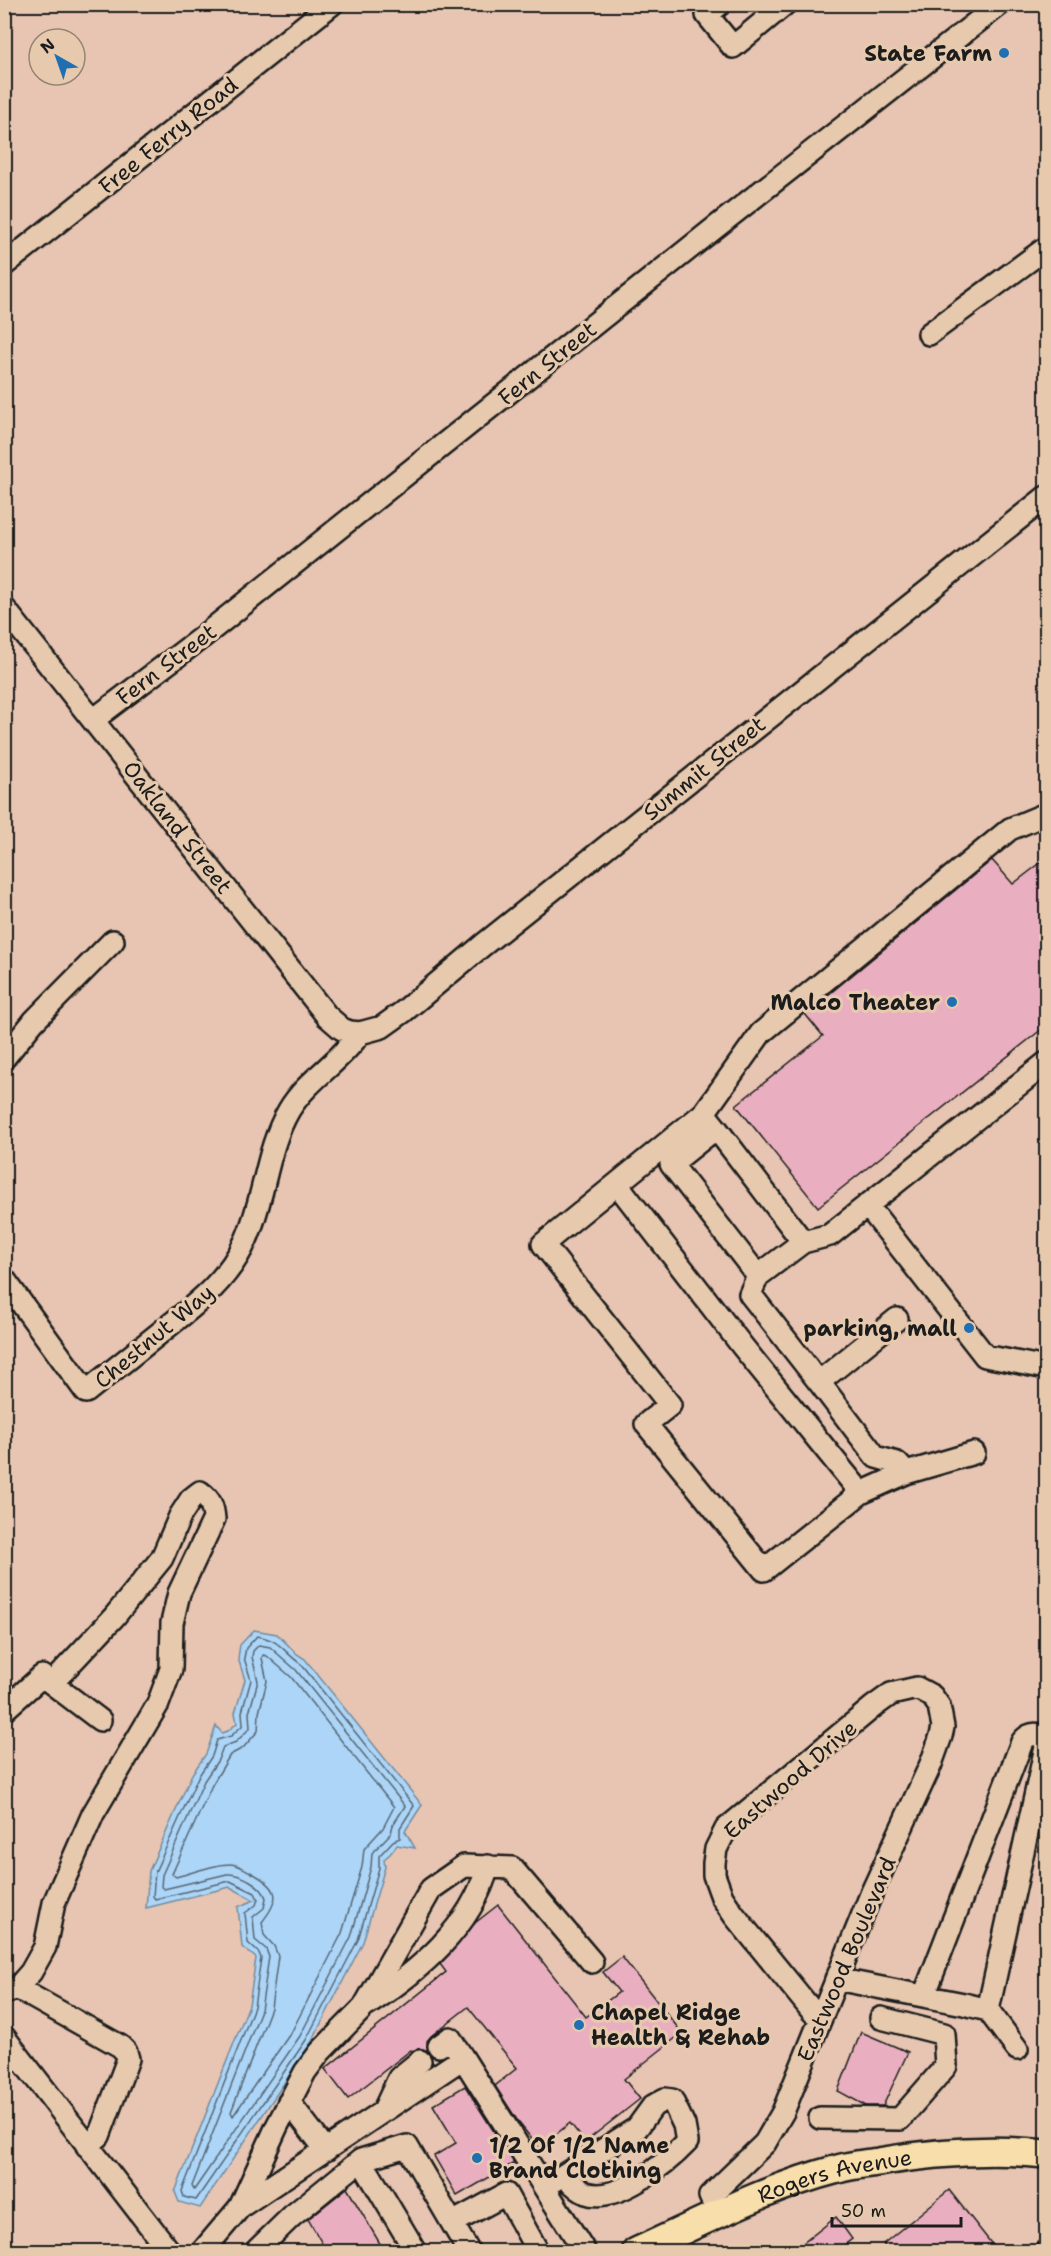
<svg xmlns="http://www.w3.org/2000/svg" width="1051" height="2256" font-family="'Shantell Sans',sans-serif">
  <rect width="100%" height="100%" fill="#e7c5b2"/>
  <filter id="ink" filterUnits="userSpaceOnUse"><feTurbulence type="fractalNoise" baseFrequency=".0167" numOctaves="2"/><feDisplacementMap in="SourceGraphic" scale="12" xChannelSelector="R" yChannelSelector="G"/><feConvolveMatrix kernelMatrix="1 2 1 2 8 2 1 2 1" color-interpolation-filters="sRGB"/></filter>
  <g filter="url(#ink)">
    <path fill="#acd5f7" stroke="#728b9f" stroke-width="1.5" d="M254,1630L277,1634L297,1654L305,1659L422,1805L405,1831L415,1848L397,1845L390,1854L384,1859L385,1867L363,1942L311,2043L200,2208L179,2202L175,2192L249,2005L256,1958L242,1947L238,1907L254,1900L230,1887L146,1908L149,1871L192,1774L206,1754L216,1726L222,1733L228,1731L237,1723L235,1713L245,1680L238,1658L240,1645Z"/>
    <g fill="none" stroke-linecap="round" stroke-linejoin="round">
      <path stroke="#566674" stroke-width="1.5" d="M257,1636C281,1640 283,1652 301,1664L414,1806L400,1828V1838L393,1841L379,1856V1868L358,1940L306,2040L196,2200L184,2197L182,2191L254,2007L261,1958L259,1953L248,1943L245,1913L256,1905L258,1899L255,1893L230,1881L155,1899L153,1896L155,1872L198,1777L212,1756L217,1740L231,1736L243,1725L242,1712L251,1680L244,1658L246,1648Z
        M259,1645L270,1647L296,1670L405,1806L393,1825L391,1833L372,1853L371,1867L351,1937L300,2036L194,2190L192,2186L261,2010L269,1957L266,1949L255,1940L253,1917L264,1908L266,1898C262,1885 240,1873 227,1874L164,1889L161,1887L162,1875L204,1781L218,1760L223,1747L236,1742L250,1728L249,1713L258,1681L252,1657L253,1651Z
        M263,1655L267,1656L291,1677L394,1807L383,1828L364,1849L362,1867L342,1933L292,2031L233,2116L231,2112L271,2008L278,1956L274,1946L264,1935L262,1922C281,1898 280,1888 252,1873C245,1869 238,1864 230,1864C213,1864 193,1873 176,1877L172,1874L212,1785L230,1755L243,1748L258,1731L259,1713L267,1681L262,1658Z"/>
    </g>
    <path fill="#e9afc0" stroke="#1c1c1c" stroke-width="1.5" d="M1047,858V1025L818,1207L736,1105L823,1036L805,1014L992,860L1013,884Z
      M498,1905L586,2017L619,1992L603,1972L622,1957L682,2033L624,2079L640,2099L585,2142L570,2123L539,2148L519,2123L495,2086L517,2068L468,2007L431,2036L427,2041L428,2051L419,2048L412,2051L411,2050L348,2099L325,2069L446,1972L440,1964L475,1923Z
      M861,2032L908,2052L883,2106H866L838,2091Z
      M465,2086L514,2163L457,2196L434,2156L456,2143L433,2105Z
      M347,2188L385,2252H327L308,2219Z
      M949,2190L998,2252H890L883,2244Z
      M836,2217L852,2239L835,2252H808L802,2244Z"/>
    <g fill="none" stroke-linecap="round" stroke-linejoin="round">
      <g stroke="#1c1c1c" stroke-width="26">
        <path id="minor" d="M720,4L707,15L733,47L785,4
          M4,265L332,4
          M929,334L1046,248
          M4,608L327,1016L342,1029L350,1032L360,1033L382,1027L403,1012L483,945L1046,497
          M93,720L201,638L711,231L1000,4
          M4,1058L34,1021L113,941
          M704,1113L761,1033L1010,829L1046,814
          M617,1184L743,1347L861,1493L764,1570L646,1424L670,1405L543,1244L704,1113L716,1128
          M867,1205L985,1356L1046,1368
          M803,1242L716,1128L671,1164L758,1276L803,1242L830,1235L1046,1063
          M758,1276L750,1294L819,1382
          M4,1279L86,1392C111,1372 136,1352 161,1332C195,1305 228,1281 246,1240C265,1198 266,1149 289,1110C308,1079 340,1062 360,1033
          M897,1319L819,1382L876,1457L897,1463L906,1473
          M861,1493L906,1473L974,1453
          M4,1710L42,1676L100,1720
          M836,1979L964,2004L988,2010L1017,2049
          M17,1988L120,2046L126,2052L128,2059L99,2136L87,2146
          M4,1993L17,1988L31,1972L45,1947L54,1903L93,1814L158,1704L171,1669L172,1623L179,1593L214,1519C213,1506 210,1499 200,1492L191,1499L180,1516L162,1558L114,1617L52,1683
          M924,1996L1022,1742C1031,1730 1044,1732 1046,1747
          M367,2005C418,1972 472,1927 488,1866
          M988,2010L1046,1747
          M4,2037L170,2252
          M439,2046L450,2038L463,2058
          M289,2102L326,2150
          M384,2110L399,2078L420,2061
          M820,2118L900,2119L946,2066L944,2034L881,2018
          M361,2160L416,2252
          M545,2187L637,2128L653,2106L665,2099L672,2100L684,2125L687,2142C667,2163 616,2204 586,2193C578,2190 570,2181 564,2175
          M240,2207L277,2126L305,2072L320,2052L364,2007L431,1889L464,1866L512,1868L592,1962
          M718,2214L710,2196L765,2143L783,2112L872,1892L931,1764L941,1736L943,1727L939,1706L932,1696L917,1688L891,1694L873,1707L726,1829L716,1849L714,1863V1875L722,1897L734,1915L813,2012L822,2015
          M454,2222L506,2194L538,2252
          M202,2252L240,2207L463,2058L585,2252
          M255,2252L292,2216L361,2160L407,2146L469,2252
          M1046,2252V2251"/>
      </g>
      <g stroke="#1c1c1c" stroke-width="32">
        <g id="major">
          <path id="s1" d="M636,2252C702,2222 768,2187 838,2169C851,2165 865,2164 878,2162C934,2152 990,2148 1046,2154"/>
        </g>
      </g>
      <use href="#minor" stroke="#e7caae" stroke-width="21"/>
      <use href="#major" stroke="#f8deab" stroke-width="27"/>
    </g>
  </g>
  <g fill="#1f6fb2" stroke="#e7caae" stroke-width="2">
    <circle cx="1004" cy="53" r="6"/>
    <circle cx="952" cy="1002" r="6"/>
    <circle cx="969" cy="1328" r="6"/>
    <circle cx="579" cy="2025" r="6"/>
    <circle cx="477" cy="2158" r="6"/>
  </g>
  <g text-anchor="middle" stroke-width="6" stroke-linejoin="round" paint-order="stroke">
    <g font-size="22" font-weight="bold" fill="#1c1c1c" stroke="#e7caae" text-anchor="end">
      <text x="992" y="61">State Farm</text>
      <text x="940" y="1010">Malco Theater</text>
      <text x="957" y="1336">parking, mall</text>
      <text x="591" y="2020" text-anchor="start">Chapel Ridge<tspan x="591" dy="25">Health &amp; Rehab</tspan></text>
      <text x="489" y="2153" text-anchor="start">1/2 Of 1/2 Name<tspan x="489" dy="25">Brand Clothing</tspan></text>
    </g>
    <g font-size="22" fill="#1c1c1c" stroke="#e7caae">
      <text transform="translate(168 135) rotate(-39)" y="8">Free Ferry Road</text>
      <text transform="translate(547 363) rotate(-39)" y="8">Fern Street</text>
      <text transform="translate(166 664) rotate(-37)" y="8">Fern Street</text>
      <text transform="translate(704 768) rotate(-39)" y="8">Summit Street</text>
      <text transform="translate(178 827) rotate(52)" y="8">Oakland Street</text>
      <text transform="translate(154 1336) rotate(-40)" y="8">Chestnut Way</text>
      <text transform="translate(790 1779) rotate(-41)" y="8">Eastwood Drive</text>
      <text transform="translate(846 1959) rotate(-67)" y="8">Eastwood Boulevard</text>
      <text dy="8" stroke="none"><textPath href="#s1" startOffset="214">Rogers Avenue</textPath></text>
    </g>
  </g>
  <rect width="1051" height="2256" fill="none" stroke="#e7caae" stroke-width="24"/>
  <rect x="12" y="12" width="1027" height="2232" fill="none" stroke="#1c1c1c" stroke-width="2" filter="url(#ink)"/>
  <g transform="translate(57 57) rotate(320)"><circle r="28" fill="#e7caae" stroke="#968474" stroke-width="1.5"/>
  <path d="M0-4.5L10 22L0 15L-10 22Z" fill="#1f6fb2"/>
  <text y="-9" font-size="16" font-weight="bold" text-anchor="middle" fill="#1c1c1c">N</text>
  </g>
  <path d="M832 2217v9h129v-9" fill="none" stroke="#1c1c1c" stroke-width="3"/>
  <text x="841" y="2217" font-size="18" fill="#1c1c1c" stroke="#e7caae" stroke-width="4.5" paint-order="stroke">50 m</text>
</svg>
